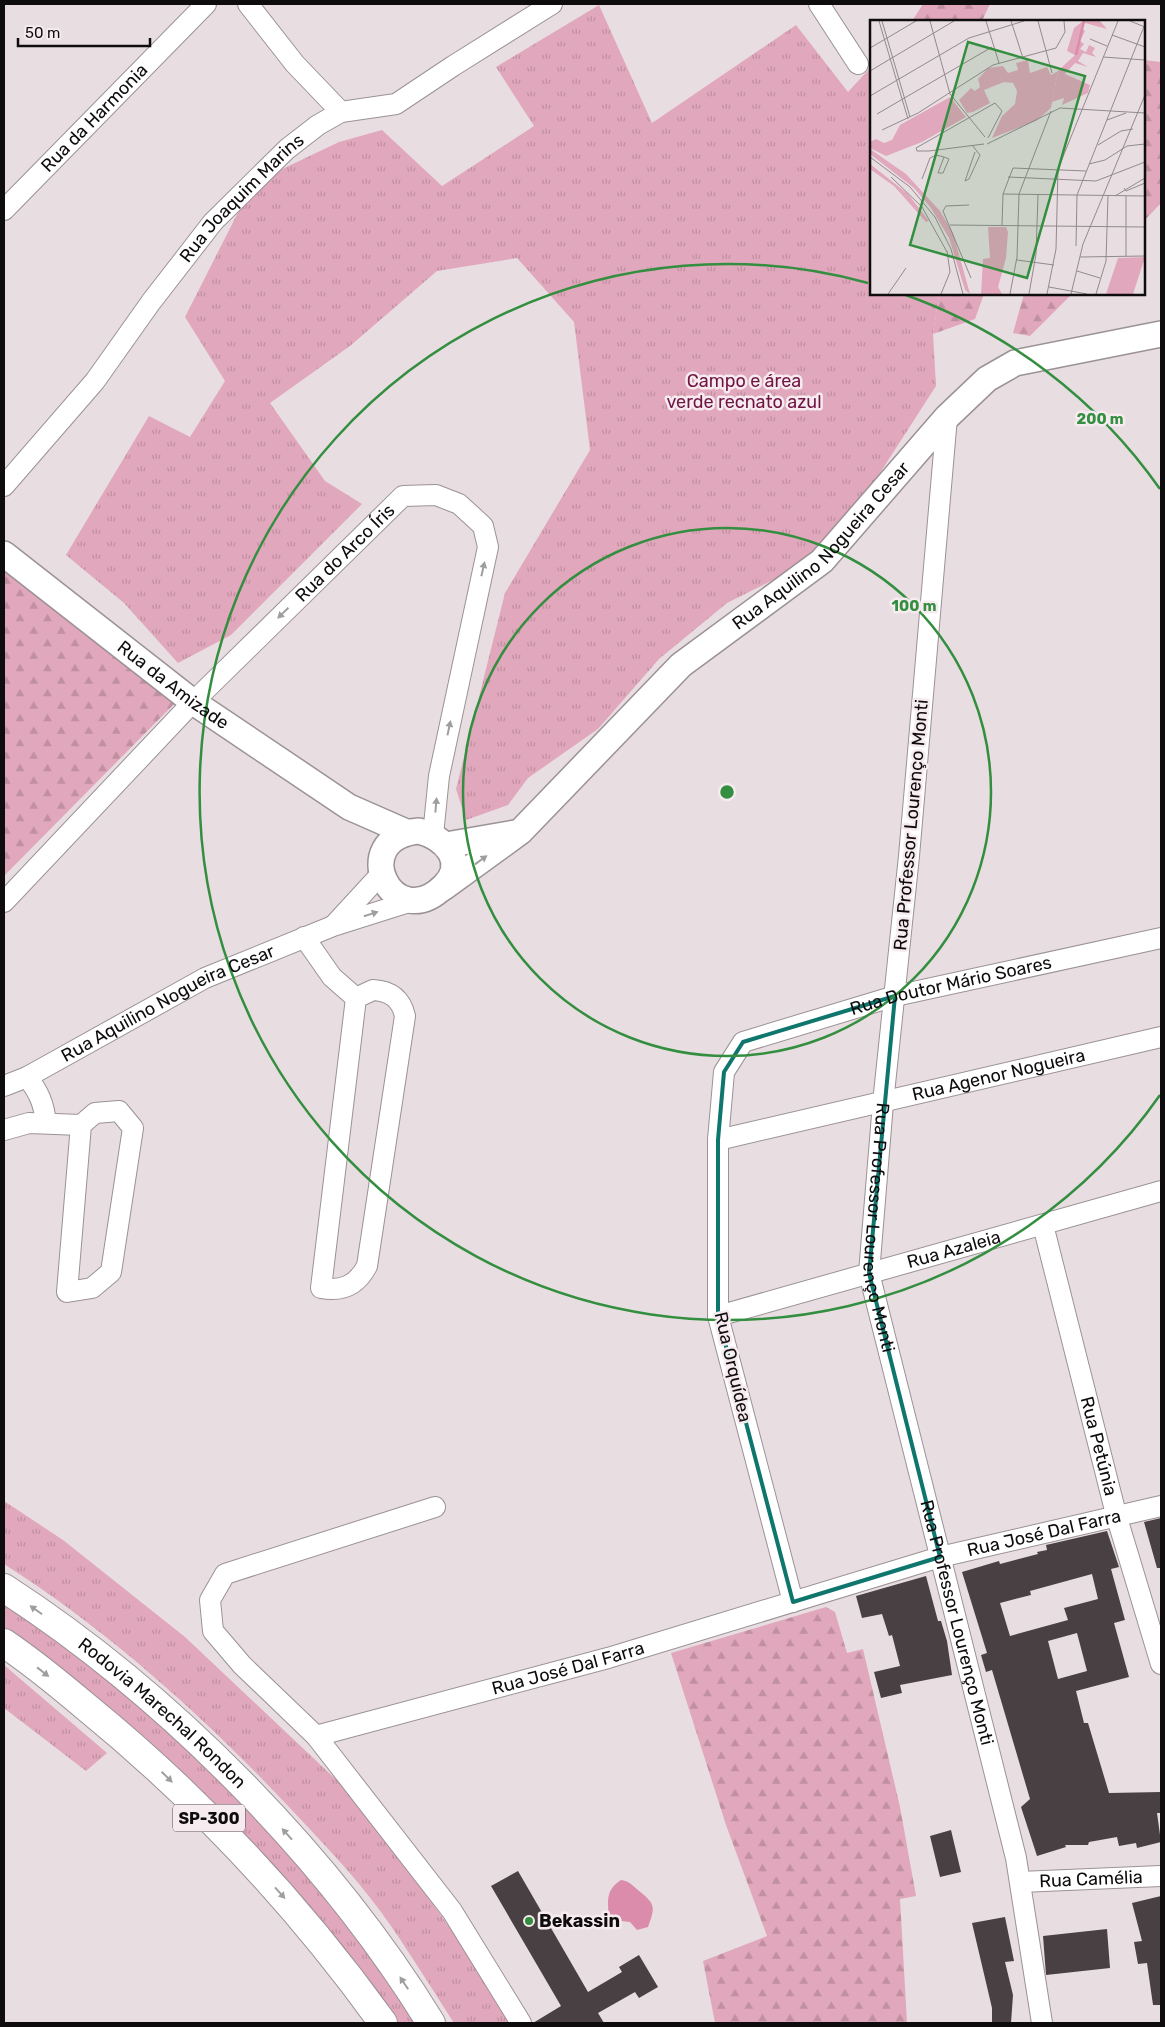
<svg xmlns="http://www.w3.org/2000/svg" width="1165" height="2027" font-family="Rubik,sans-serif">
  <defs>
    <pattern id="grass-tufts" width="24" height="20" patternUnits="userSpaceOnUse" patternTransform="scale(1.25)"><rect width="24" height="20" fill="#e1a7bc"/><path d="M3 7l-1-3M5 7V3M7 7l1-3M15 17l-1-3M17 17v-4M19 17l1-3" fill="none" stroke="#c08fa0"/></pattern>
    <pattern id="forest-firs" width="22" height="20" patternUnits="userSpaceOnUse" patternTransform="scale(1.25)"><rect width="22" height="20" fill="#e1a7bc"/><path d="M5 1l3.5 6h-7zM16 11l3.5 6h-7z" fill="#c08fa0"/></pattern>
  </defs>
  <rect width="100%" height="100%" fill="#e8dee1"/>
  <path fill="url(#grass-tufts)" d="M599,5L652,123L796,25L848,92L871,67V294H939L933,334L936,386L829,552L727,603L659,659L598,729L528,778L508,805L466,820L456,789L505,593L590,450L574,322L517,258L437,271L350,346L270,403L325,481L362,504L231,635L178,663L124,603L66,555L149,416L190,437L225,381L185,317L253,183L339,142L382,130L442,186L534,126L496,67Z
    M4,1501L63,1540L185,1637L362,1804L469,1955L509,2023H454C430,1986 407,1948 381,1912C353,1874 321,1841 289,1807C203,1716 109,1631 4,1564Z
    M4,1600L80,1655L181,1740L307,1871L420,2023H398L326,1928L4,1629Z
    M4,1665L107,1753L86,1771L4,1708Z"/>
  <path fill="url(#forest-firs)" d="M923,4H990L982,21H912Z
    M1144,60L1161,62V203L1144,221Z
    M939,294H984L975,319L933,334Z
    M1024,294H1072L1030,336L1013,333Z
    M4,571L176,702L4,876Z
    M826,1607L835,1612L847,1653L863,1649L900,1807L916,1896L900,1899L907,2023H715L703,1961L767,1936L726,1825L671,1653Z"/>
  <path fill="#db8caa" d="M621,1880C629,1881 632,1885 638,1890C655,1904 656,1906 648,1927L637,1930L630,1922L613,1920L609,1915C607,1899 607,1889 621,1880Z"/>
  <path fill="#484043" fill-rule="evenodd" d="M1161,1518V1568H1157L1144,1522Z
    M1107,1531L1119,1567L1111,1569L1125,1620L1114,1623L1129,1677L1076,1691L1084,1723H1088L1109,1793L1161,1792V1813H1157L1161,1842L1137,1848L1136,1843L1119,1846L1117,1837L1089,1842L1088,1845H1065L1066,1847L1037,1856L1021,1807L1030,1799L992,1670L986,1672L981,1655L987,1653L962,1572L999,1561L1000,1564L1038,1554L1037,1552L1047,1550L1046,1545ZM1092,1574L1098,1599L1064,1608L1068,1620L1010,1636L1000,1603L1031,1595L1030,1591ZM1077,1633L1087,1671L1058,1679L1048,1641Z
    M926,1576L938,1621H941L947,1641L952,1675L900,1685L902,1693L881,1698L874,1672L900,1666L892,1635L889,1636L882,1614L862,1618L856,1596Z
    M951,1830L961,1872L940,1877L930,1836Z
    M518,1871L588,1992L622,1972L619,1967L639,1955L658,1987L639,1998L635,1992L598,2013L604,2023H533L561,2006L491,1886Z
    M1161,1896V2005H1153L1147,1963L1138,1964L1134,1942L1142,1941L1132,1903Z
    M1005,1917L1014,1961L1005,1962L1013,1995L1011,2023H992V2008L972,1923Z
    M1107,1929L1110,1968L1046,1975L1043,1936Z"/>
  <g fill="none" stroke-linecap="round" stroke-linejoin="round">
    <g stroke="#9b9295" stroke-width="22">
      <g id="minor">
        <path d="M248,4L295,64L341,112"/>
        <path d="M819,4L858,64"/>
        <path id="s1" d="M4,210L206,4"/>
        <path id="s2" d="M947,417L909,856L883,1103L869,1273L1016,1858L1042,2023"/>
        <path id="s3" d="M4,486L95,381L151,302L213,222L287,149L318,125L341,112L396,104L453,66L552,4"/>
        <path id="s4" d="M4,902L193,702L403,496L436,495L459,504L483,526L488,547L439,776L433,835"/>
        <path d="M335,924L381,874"/>
        <path d="M304,937L332,977L356,998"/>
        <path d="M373,990C391,991 401,999 405,1016L367,1266C357,1285 342,1292 321,1288L356,998Z"/>
        <path d="M27,1077C39,1092 44,1104 46,1123"/>
        <path id="s5" d="M4,1086L27,1077L205,978L333,926L409,902"/>
        <path d="M119,1111L133,1128L111,1272L92,1288L67,1292L81,1125L95,1113Z"/>
        <path d="M4,1130L29,1123L81,1125"/>
        <path id="s6" d="M718,1140L1161,1037"/>
        <path id="s7" d="M1043,1225L1117,1518L1161,1664"/>
        <path id="s8" d="M718,1316L1161,1191"/>
        <path d="M435,1507L225,1574L210,1600L213,1631L242,1665L316,1736L452,1911L521,2023"/>
        <path id="s9" d="M793,1602L718,1316V1140L724,1072L743,1042L895,996L1161,938"/>
        <path id="s10" d="M316,1736L608,1658L940,1557L1161,1506"/>
        <path id="s11" d="M1020,1882L1161,1876"/>
      </g>
    </g>
    <g stroke="#9b9295" stroke-width="28">
      <g id="tertiary">
        <path id="s12" d="M4,554L193,702L349,807L406,832"/>
        <path d="M419,831C445,838 468,862 444,886C393,937 345,838 419,831Z"/>
        <path d="M446,845L515,833"/>
        <path id="s13" d="M443,888L520,832L681,665L822,561L947,417L987,379L1015,363L1161,334"/>
      </g>
    </g>
    <g stroke="#9b9295" stroke-width="30">
      <g id="motorway">
        <path id="s14" d="M4,1588C169,1695 328,1856 431,2023"/>
        <path d="M4,1643C32,1662 59,1684 85,1706C198,1798 298,1905 383,2023"/>
      </g>
    </g>
    <use href="#minor" stroke="#fff" stroke-width="20"/>
    <use href="#tertiary" stroke="#fff" stroke-width="25"/>
    <use href="#motorway" stroke="#fff" stroke-width="28"/>
  </g>
  <defs><path id="oneway-solid" d="M-6-.8H1V-3.2L6.5 0L1 3.2V.8H-6Z" transform="scale(1.25)"/></defs>
  <g fill="#9f9e9e">
    <use href="#oneway-solid" transform="translate(483 569) rotate(-77)"/>
    <use href="#oneway-solid" transform="translate(283 613) rotate(136)"/>
    <use href="#oneway-solid" transform="translate(449 728) rotate(-78)"/>
    <use href="#oneway-solid" transform="translate(436 805) rotate(-85)"/>
    <use href="#oneway-solid" transform="translate(481 860) rotate(-36)"/>
    <use href="#oneway-solid" transform="translate(371 914) rotate(-18)"/>
    <use href="#oneway-solid" transform="translate(36 1610) rotate(-145)"/>
    <use href="#oneway-solid" transform="translate(43 1672) rotate(38)"/>
    <use href="#oneway-solid" transform="translate(167 1777) rotate(44)"/>
    <use href="#oneway-solid" transform="translate(287 1834) rotate(-132)"/>
    <use href="#oneway-solid" transform="translate(280 1893) rotate(48)"/>
    <use href="#oneway-solid" transform="translate(404 1983) rotate(-124)"/>
  </g>
  <path fill="none" stroke="#0f766e" stroke-width="4" stroke-linejoin="round" d="M895,996L869,1273L940,1557L793,1602L718,1316V1140L724,1072L743,1042Z"/>
  <g fill="none" stroke="#338e3f" stroke-width="2.5">
    <circle cx="727" cy="792" r="264"/>
    <path d="M1160 1095A528 528 0 1 1 868 283M903 294A528 528 0 0 1 1160 489"/>
  </g>
  <circle fill="#338e3f" stroke="#f6ebef" stroke-width="2" cx="529" cy="1921" r="5"/>
  <g text-anchor="middle" stroke-width="5" stroke-linejoin="round" paint-order="stroke">
    <rect fill="#f6ebef" stroke="#544f51" stroke-width="1" x="173" y="1804.5" width="72" height="27" rx="4"/>
    <g font-size="16" font-weight="bold" fill="#0f0c0d">
      <text x="209" y="1824">SP-300</text>
    </g>
    <g font-size="18" fill="#0f0c0d" stroke="#f6ebef">
      <text dy="6" stroke="none"><textPath href="#s1" startOffset="129">Rua da Harmonia</textPath></text>
      <text dy="6" stroke="none"><textPath href="#s3" startOffset="374">Rua Joaquim Marins</textPath></text>
      <text dy="6" stroke="none"><textPath href="#s13" startOffset="512">Rua Aquilino Nogueira Cesar</textPath></text>
      <text dy="6" stroke="none"><textPath href="#s4" startOffset="488">Rua do Arco Íris</textPath></text>
      <text dy="6" stroke="none"><textPath href="#s12" startOffset="214">Rua da Amizade</textPath></text>
      <text transform="translate(911 825) rotate(-85)" y="6">Rua Professor Lourenço Monti</text>
      <text dy="6" stroke="none"><textPath href="#s9" startOffset="791">Rua Doutor Mário Soares</textPath></text>
      <text dy="6" stroke="none"><textPath href="#s5" startOffset="184">Rua Aquilino Nogueira Cesar</textPath></text>
      <text dy="6" stroke="none"><textPath href="#s6" startOffset="288">Rua Agenor Nogueira</textPath></text>
      <text dy="6" stroke="none"><textPath href="#s2" startOffset="815">Rua Professor Lourenço Monti</textPath></text>
      <text dy="6" stroke="none"><textPath href="#s8" startOffset="245">Rua Azaleia</textPath></text>
      <text transform="translate(733 1367) rotate(77)" y="6">Rua Orquídea</text>
      <text dy="6" stroke="none"><textPath href="#s7" startOffset="228">Rua Petúnia</textPath></text>
      <text dy="6" stroke="none"><textPath href="#s10" startOffset="756">Rua José Dal Farra</textPath></text>
      <text dy="6" stroke="none"><textPath href="#s2" startOffset="1220">Rua Professor Lourenço Monti</textPath></text>
      <text dy="6" stroke="none"><textPath href="#s10" startOffset="261">Rua José Dal Farra</textPath></text>
      <text dy="6" stroke="none"><textPath href="#s14" startOffset="202">Rodovia Marechal Rondon</textPath></text>
      <text dy="6" stroke="none"><textPath href="#s11" startOffset="71">Rua Camélia</textPath></text>
    </g>
    <g font-size="18" fill="#721443" stroke="#f6ebef">
      <text x="744" y="387">Campo e área<tspan x="744" dy="21">verde recnato azul</tspan></text>
    </g>
    <g font-size="18" font-weight="bold" fill="#0f0c0d" stroke="#f6ebef" text-anchor="start">
      <text x="539" y="1927">Bekassin</text>
    </g>
  </g>
  <g transform="translate(870 20)">
    <rect width="275" height="275" fill="#e8dee1"/>
    <path d="M158,40L160,53L177,47L181,55L188,51L181,88L166,101L122,118L132,96L145,84L147,71L143,63L134,62L114,70L120,83L103,92L97,93L89,80L101,68L105,71L110,67L108,59L118,48L133,46L138,53L148,50L146,43ZM0,129L36,154L70,191L83,213L100,274L95,270L79,218L61,188L44,168L0,134ZM0,144L38,174L59,201L56,202L24,166L0,149ZM275,237L263,274H236L248,238Z" fill="#e1a7bc"/>
    <path d="M213,1H230L237,9L215,3L212,9L215,11L210,21L214,24L210,29L216,32L219,25L225,28L222,33L226,37L213,33L208,41L218,47L205,43L195,54L220,65L218,73L192,85L194,78L182,82L188,51L205,35L197,31L204,8ZM80,77L96,97L52,122L16,136L0,128V122L6,119L14,123L22,120L30,105ZM118,207H136L138,212L136,238L128,267L132,274H111L113,239L120,238Z" fill="#e1a7bc"/>
    <path d="M248,243L253,244L252,251L266,253L263,265L243,260Z" fill="#e1a7bc"/>
    <path fill="none" stroke="#db8caa" stroke-width="2.5" d="M206,35L214,1"/>
    <path fill="none" stroke="#918a8c" stroke-width="1" d="M9,1L38,99M12,1L40,97M60,1L80,74L115,117M116,1L129,43M141,1L153,38M168,1L182,53M260,1L275,7M242,15L275,27M220,19L237,26M0,28L46,1M233,37L275,40M0,51L84,1M0,76L99,18L154,1M7,94L122,27M237,100L256,93M12,110L48,93L123,45L186,28L195,12L194,1M114,124L59,131H47L46,128L125,83L132,91L118,118M117,124L190,88L275,93M102,125L110,135L99,159L95,161L105,132M228,125L251,111L263,109M0,137L40,167L65,197L81,229L93,274M74,137L79,139L73,153H68ZM219,144L235,140L257,126L275,124M21,157L52,187L77,232M138,157L226,161L275,142M52,159L60,138L66,135L74,137M254,168L256,171L275,163M133,174L275,176M245,176L275,158M99,185L76,186L73,191L101,258M80,205L275,207M132,205L133,174L143,148L216,151M206,226L207,175L275,4M256,236V176M210,237L275,236M147,240L184,245M207,251L230,258M179,267L217,274M18,274L36,248M71,274L80,252L77,231M140,274L147,237L149,174L181,91M159,274L166,234L168,175M177,274L186,229L188,149L248,1M201,274L213,224L275,75M226,274L236,241L238,176"/>
    <path fill="#338e3f" fill-opacity="0.15" stroke="#338e3f" stroke-width="2.5" d="M98,22L215,56L157,258L40,225Z"/>
    <rect width="275" height="275" fill="none" stroke="#0f0c0d" stroke-width="2.5"/>
  </g>
  <circle cx="727" cy="792" r="8" fill="#338e3f" stroke="#f6ebef" stroke-width="2.5"/>
  <g font-size="15" text-anchor="middle" font-weight="bold" fill="#338e3f" stroke="#f6ebef" stroke-width="5" stroke-linejoin="round" paint-order="stroke">
    <text x="1100" y="424">200 m</text>
    <text x="914" y="611">100 m</text>
  </g>
  <rect width="1165" height="2027" fill="none" stroke="#0f0c0d" stroke-width="10"/>
  <path d="M18 38v8h132v-8" fill="none" stroke="#0f0c0d" stroke-width="2.5"/>
  <text x="25" y="38" font-size="15" fill="#0f0c0d" stroke="#f6ebef" stroke-width="4" paint-order="stroke">50 m</text>
</svg>
